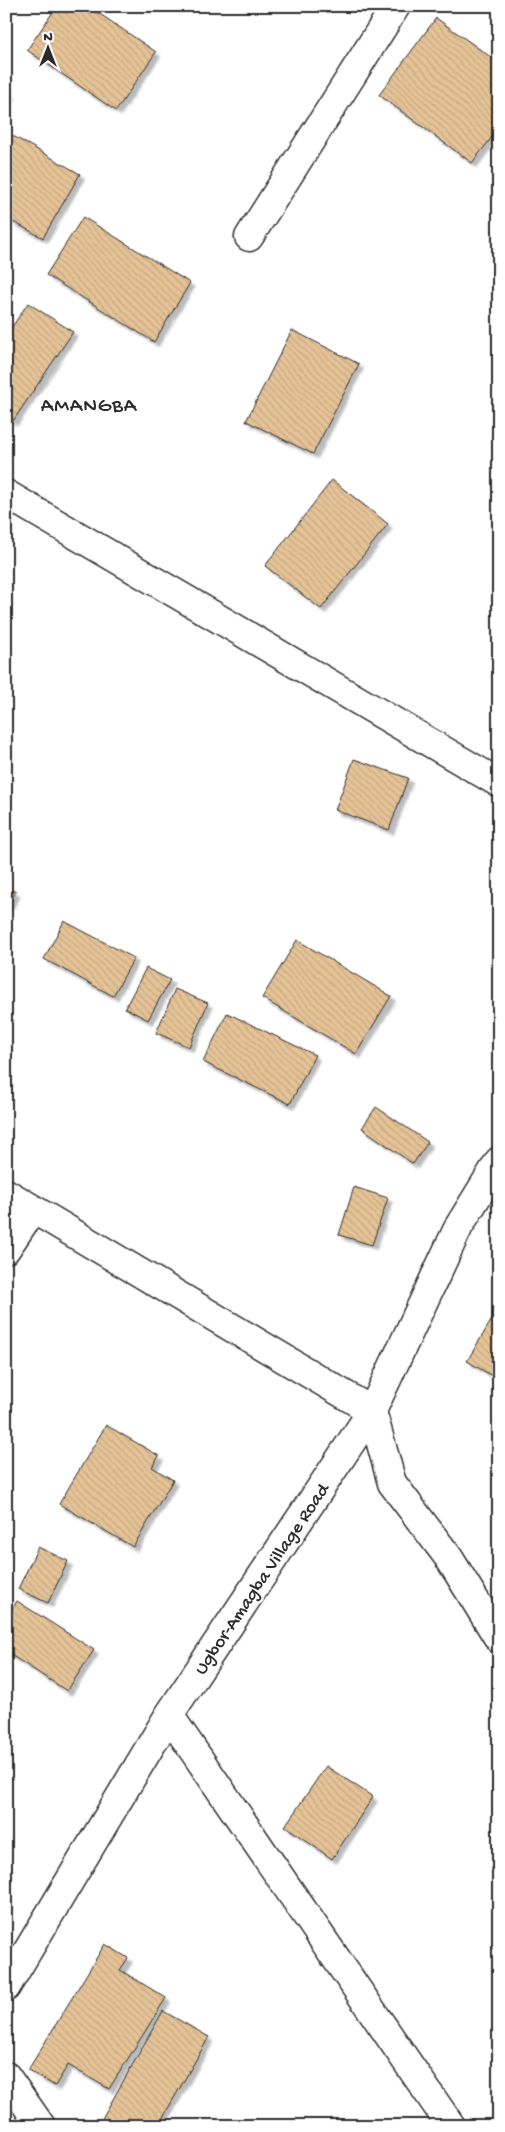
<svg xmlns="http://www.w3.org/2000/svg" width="505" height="2132" font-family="'Gochi Hand',sans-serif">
  <defs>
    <pattern id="building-back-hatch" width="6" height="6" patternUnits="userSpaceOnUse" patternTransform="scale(1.25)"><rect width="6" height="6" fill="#e6c397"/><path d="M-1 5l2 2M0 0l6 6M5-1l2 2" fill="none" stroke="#c5a882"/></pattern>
    <filter id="shadow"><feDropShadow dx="4.5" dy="4.5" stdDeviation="1" flood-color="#0004"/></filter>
  </defs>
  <rect width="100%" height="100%" fill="#fff"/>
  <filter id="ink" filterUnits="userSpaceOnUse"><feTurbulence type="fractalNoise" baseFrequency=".02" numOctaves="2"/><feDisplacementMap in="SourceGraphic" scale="10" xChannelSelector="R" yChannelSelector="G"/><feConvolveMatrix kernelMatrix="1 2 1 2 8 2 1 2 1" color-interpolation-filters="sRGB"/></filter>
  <g filter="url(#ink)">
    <path fill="url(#building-back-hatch)" stroke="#2b2b2b" filter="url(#shadow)" d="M57,6H88L156,52L116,111L27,50Z
      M436,18L499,63V128L472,163L379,95Z
      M6,92L11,94L6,104Z
      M6,132L80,174L43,238L6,218Z
      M83,217L190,283L154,342L46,275Z
      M28,303L73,332L13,421L6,417V336Z
      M292,330L359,364L313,454L246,421Z
      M332,480L388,524L321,609L265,566Z
      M354,759L408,778L389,830L335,810Z
      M6,887L16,892L6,908Z
      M64,921L134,958L113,996L44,959Z
      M297,940L391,996L356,1054L262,998Z
      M146,968L170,980L148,1020L125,1008Z
      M175,989L208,1003L189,1047L156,1033Z
      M227,1013L315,1055L290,1104L203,1062Z
      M376,1107L428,1142L413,1164L362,1128Z
      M354,1187L388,1198L372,1245L339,1235Z
      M497,1311L499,1312V1380L467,1361Z
      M106,1425L159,1456L152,1467L173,1480L133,1547L59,1504Z
      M38,1547L68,1561L48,1603L18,1589Z
      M17,1601L94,1650L67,1691L6,1652V1619Z
      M326,1766L373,1797L332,1859L285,1826Z
      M105,1944L128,1958L120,1970L166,1998L109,2089L68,2065L55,2086L28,2070Z
      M163,2011L209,2037L158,2126H106L100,2122Z"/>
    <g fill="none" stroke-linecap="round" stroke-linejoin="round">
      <g stroke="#2b2b2b" stroke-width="31">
        <path id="minor" d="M249,237L396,6
          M6,494L499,783
          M6,1193L372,1411L392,1483L449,1558L499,1639
          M6,1249L33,1209
          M169,1715L451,2126
          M6,1987L169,1715L372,1411L459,1226L499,1161
          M6,2076L41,2126"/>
      </g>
      <use href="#minor" stroke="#fff" stroke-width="28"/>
    </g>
  </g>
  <g text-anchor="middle" stroke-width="5" stroke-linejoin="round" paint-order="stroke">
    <g font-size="19" fill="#2b2b2b" stroke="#fff">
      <text transform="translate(260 1578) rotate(-56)" y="7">Ugbor-Amagba Village Road</text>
    </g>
    <g font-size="21" letter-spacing="1" fill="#2b2b2b" stroke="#fff">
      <text x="89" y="411">AMANGBA</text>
    </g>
  </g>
  <rect width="505" height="2132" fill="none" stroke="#fff" stroke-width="25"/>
  <rect x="12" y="12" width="480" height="2107" fill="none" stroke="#2b2b2b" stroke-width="2" filter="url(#ink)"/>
  <g transform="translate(48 48)" stroke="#ffffff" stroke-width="4" paint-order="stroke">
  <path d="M0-4L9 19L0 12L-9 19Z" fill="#2b2b2b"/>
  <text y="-8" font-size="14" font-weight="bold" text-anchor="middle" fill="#2b2b2b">N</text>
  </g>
</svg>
